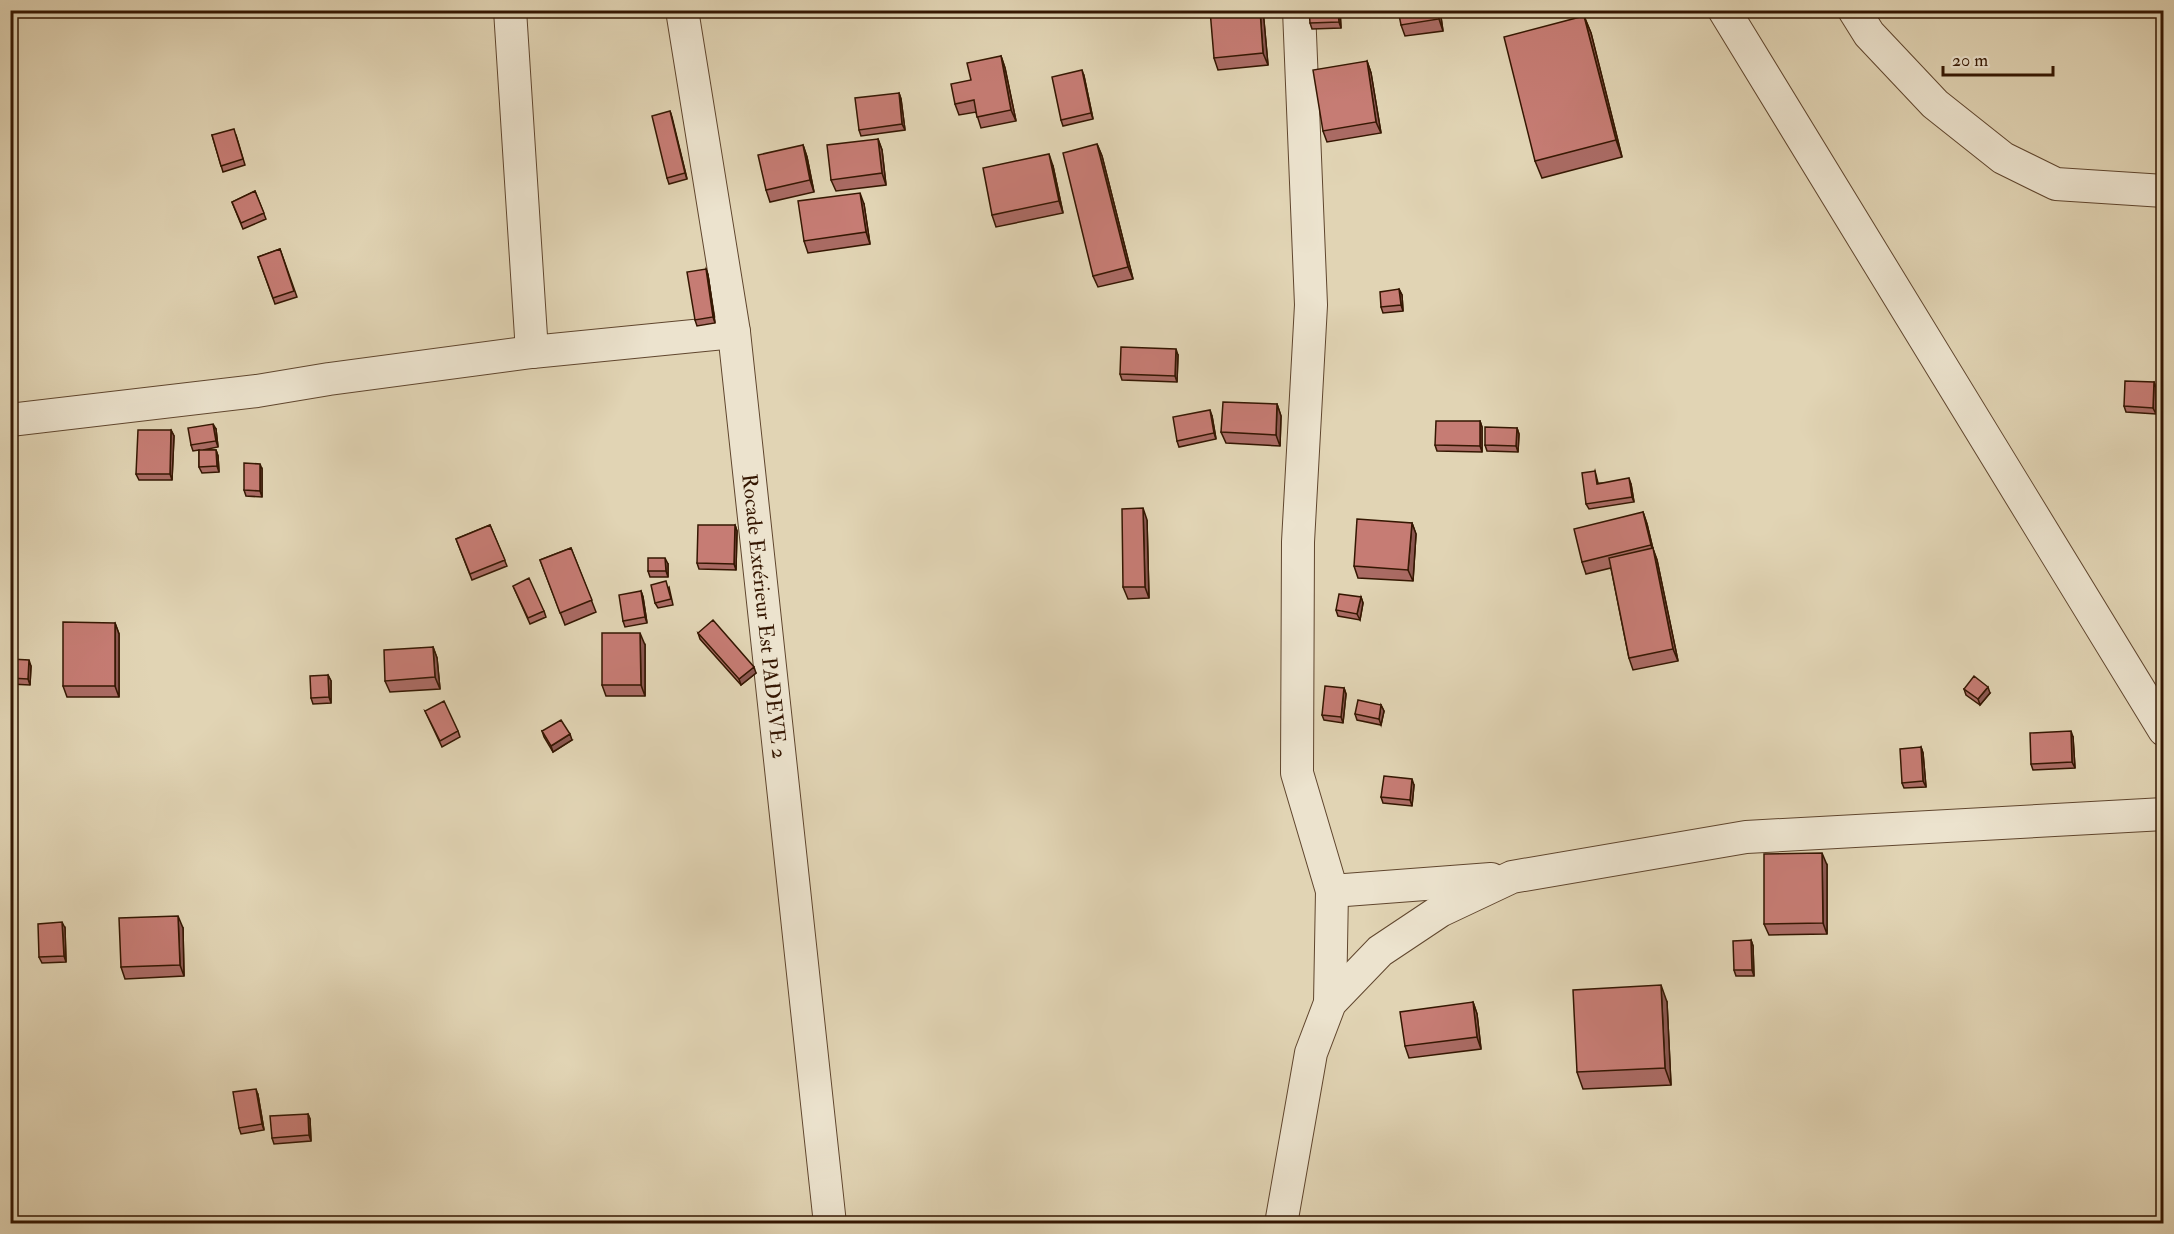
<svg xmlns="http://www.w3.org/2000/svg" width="2174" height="1234" font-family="'IM FELL Double Pica',serif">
  <rect width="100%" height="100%" fill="#e1d4b4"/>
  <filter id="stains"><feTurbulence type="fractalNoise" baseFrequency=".00333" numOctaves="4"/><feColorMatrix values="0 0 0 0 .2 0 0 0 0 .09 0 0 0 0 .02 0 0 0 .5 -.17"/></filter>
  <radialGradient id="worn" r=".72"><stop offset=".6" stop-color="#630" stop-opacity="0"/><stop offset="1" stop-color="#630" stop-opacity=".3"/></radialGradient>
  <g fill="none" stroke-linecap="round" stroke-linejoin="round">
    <g stroke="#60462e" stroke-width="34">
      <g id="street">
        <path d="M510,10L532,352"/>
        <path id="s1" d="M682,10L734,332L830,1224"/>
        <path d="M1299,10L1311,305L1298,542L1297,773L1332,891L1330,1003"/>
        <path d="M1724,10L2164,730"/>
        <path d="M1854,10L1869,34L1935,104L2003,158L2056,184L2164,191"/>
        <path d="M10,420L257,391L329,379L532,352L734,332"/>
        <path d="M1332,891L1491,879"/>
        <path d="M1281,1224L1311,1053L1330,1003L1380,951L1440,911L1512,877L1746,837L2164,814"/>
      </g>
    </g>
    <use href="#street" stroke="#ece3ce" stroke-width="32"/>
  </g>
  <path fill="#aa6b64" stroke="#351702" stroke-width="1.5" d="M1263,10L1268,65L1218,70L1214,58Z
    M1340,10L1341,28L1312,29L1310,23Z
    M1440,10L1443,31L1405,36L1401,25Z
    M1584,16L1591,33L1622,157L1542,178L1535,161Z
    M1001,56L1005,68L1016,121L981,128L976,112L959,115L955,104L971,80Z
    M1367,61L1371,73L1381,133L1327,142L1323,131Z
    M1084,76L1093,119L1063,126L1061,120Z
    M899,93L901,99L905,130L861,136L859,130Z
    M670,111L687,179L669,184L667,178Z
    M212,135H236L245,165L223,172Z
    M878,139L882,150L886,185L836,191L831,180Z
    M1097,144L1102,156L1133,279L1098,287L1093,276Z
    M803,145L807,157L814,192L770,202L766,190Z
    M1053,166L1063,213L996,227L992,215Z
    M255,191L266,219L243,229L232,202Z
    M864,204L870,244L808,253L804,241Z
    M280,249L297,297L275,304L258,257Z
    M706,269L708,275L715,323L697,326L695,320Z
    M1399,289L1402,295L1403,311L1383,313L1381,307Z
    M2163,305V330H2162L2159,325Z
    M1178,355L1177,382L1122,380L1120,374Z
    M2154,382L2156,388V414L2126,412L2124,406Z
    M1277,404L1281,416L1280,446L1226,443L1221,432Z
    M1212,416L1216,439L1179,447L1177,441Z
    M1480,421L1482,427V452L1437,451L1435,445Z
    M1517,428L1519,434L1518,452L1487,451L1485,445Z
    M216,429L218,447L203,450H216L218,456L219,472L202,473L199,467V450L193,451L191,445Z
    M171,430L174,436L172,480H139L136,474Z
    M262,469V497L246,496L244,490Z
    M1595,471L1598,483L1631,484L1634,502L1589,509L1586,504Z
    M1643,512L1647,524L1653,549L1657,560L1678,661L1633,670L1629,658L1611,568L1586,574L1582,562Z
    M1147,520L1149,598L1128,599L1123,587Z
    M1412,523L1416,534L1413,581L1358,578L1354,566Z
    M490,525L507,566L472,580L456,539Z
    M735,525L737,531L736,570L699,569L697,563Z
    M571,548L596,612L565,625L540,560Z
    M668,564V577H650L648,571Z
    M513,586L544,611L546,617L530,624Z
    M669,587L673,605L658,608L655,603Z
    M641,591L643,597L647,623L625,627L623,621Z
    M1361,597L1363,603L1360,620L1338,616L1336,610Z
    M115,623L119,634V697H67L63,686Z
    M698,633L756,673L741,685L700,639Z
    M645,645V696H606L602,685Z
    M433,647L437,658L440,689L390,692L385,681Z
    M10,659L31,666L30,685L10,684Z
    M328,675L331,681V703L313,704L311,698Z
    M1344,688L1346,694L1343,723L1324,720L1322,715Z
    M1964,689L1990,693L1980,705L1966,695Z
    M1381,705L1384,711L1381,725L1357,720L1355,714Z
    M425,711L458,731L460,737L442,747Z
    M542,731L572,740L553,752L544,737Z
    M2073,737L2075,768L2033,770L2031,764Z
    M1921,747L1923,753L1926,787L1904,788L1902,783Z
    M1414,785L1412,806L1383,803L1381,797Z
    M1827,865V934L1769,935L1764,924Z
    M65,928L66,962L42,963L39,957Z
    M183,928L184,976L125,979L121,967Z
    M1751,940L1753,946L1754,976H1736L1734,970Z
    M1473,1002L1477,1014L1481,1049L1409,1058L1405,1046Z
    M1667,1002L1671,1085L1583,1089L1577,1072Z
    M258,1095L264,1130L241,1134L239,1128Z
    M308,1114L310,1119L311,1141L274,1144L272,1138Z"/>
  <path fill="#8b5751" stroke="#351702" stroke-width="1.5" d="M1260,10H1263L1268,65L1263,53Z
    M1338,10H1340L1341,28L1339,22Z
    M1437,10H1440L1443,31L1439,19Z
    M1584,16L1591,33L1622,157L1616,140Z
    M1001,56L1005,68L1016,121L1011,110Z
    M1367,61L1371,73L1381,133L1376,122Z
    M1082,70L1084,76L1093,119L1091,113Z
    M899,93L901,99L905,130L902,124Z
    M670,111L672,117L687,179L685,173Z
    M878,139L882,150L886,185L882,173Z
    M1097,144L1102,156L1133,279L1128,267Z
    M803,145L807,157L814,192L810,180Z
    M1049,154L1053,166L1063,213L1059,201Z
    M860,193L864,204L870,244L866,232Z
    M706,269L708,275L715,323L713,317Z
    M1399,289L1402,295L1403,311L1401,305Z
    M1176,349L1178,355L1177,382L1175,376Z
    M2154,382L2156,388V414L2153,408Z
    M1277,404L1281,416L1280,446L1276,435Z
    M1210,410L1212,416L1216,439L1214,433Z
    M1480,421L1482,427V452L1480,446Z
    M213,424L216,429L218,447L216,441Z
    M1517,428L1519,434L1518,452L1516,446Z
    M171,430L174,436L172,480L170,474Z
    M216,450L218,456L219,472L217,466Z
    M260,464L262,469V497L260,491Z
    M1629,478L1631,484L1634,502L1632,497Z
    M1143,508L1147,520L1149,598L1145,587Z
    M1643,512L1647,524L1653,549L1657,560L1678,661L1673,649L1654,554L1651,545Z
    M1412,523L1416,534L1413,581L1408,570Z
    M735,525L737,531L736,570L734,564Z
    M665,558L668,564V577L666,571Z
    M641,591L643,597L647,623L645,617Z
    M1361,597L1363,603L1360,620L1357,614Z
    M115,623L119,634V697L115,686Z
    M640,633L645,645V696L641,685Z
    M433,647L437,658L440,689L435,677Z
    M29,660L31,666L30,685L28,679Z
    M754,667L756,673L741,685L739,679Z
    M328,675L331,681V703L329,697Z
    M1988,687L1990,693L1980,705L1978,699Z
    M1344,688L1346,694L1343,723L1341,717Z
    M1381,705L1384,711L1381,725L1379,719Z
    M2071,731L2073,737L2075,768L2072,762Z
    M570,734L572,740L553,752L551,746Z
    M1921,747L1923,753L1926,787L1923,781Z
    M1412,779L1414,785L1412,806L1410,800Z
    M1822,853L1827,865V934L1823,923Z
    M178,916L183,928L184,976L180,965Z
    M62,922L65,928L66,962L64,956Z
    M1751,940L1753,946L1754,976L1752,970Z
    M1661,985L1667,1002L1671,1085L1665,1068Z
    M1473,1002L1477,1014L1481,1049L1477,1037Z
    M256,1089L258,1095L264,1130L262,1124Z
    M308,1114L310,1119L311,1141L309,1135Z"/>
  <path fill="#c67c74" stroke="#351702" stroke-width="1.5" d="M1210,10H1260L1263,53L1214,58Z
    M1309,10H1338L1339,22L1310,23Z
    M1398,10H1437L1439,19L1401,25Z
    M1584,16L1616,140L1535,161L1504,37Z
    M1001,56L1011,110L977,117L974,100L955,104L951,84L971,80L967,63Z
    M1367,61L1376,122L1323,131L1313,70Z
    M1082,70L1091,113L1061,120L1052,77Z
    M899,93L902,124L859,130L855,98Z
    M670,111L685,173L667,178L652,116Z
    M234,129L243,159L221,166L212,135Z
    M878,139L882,173L831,180L827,145Z
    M1097,144L1128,267L1093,276L1063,153Z
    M803,145L810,180L766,190L758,155Z
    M1049,154L1059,201L992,215L983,168Z
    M255,191L264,213L241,223L232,202Z
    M860,193L866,232L804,241L798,201Z
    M280,249L294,291L273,298L258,257Z
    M706,269L713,317L695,320L687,272Z
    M1399,289L1401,305L1381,307L1380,292Z
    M2163,305V324L2159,325L2158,306Z
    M2163,337V364H2162L2161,338Z
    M1121,347L1176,349L1175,376L1120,374Z
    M2125,381L2154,382L2153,408L2124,406Z
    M1223,402L1277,404L1276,435L1221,432Z
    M1210,410L1214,433L1177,441L1173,417Z
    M1436,421H1480V446L1435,445Z
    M213,424L216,441L191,445L188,428Z
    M1485,427L1517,428L1516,446L1485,445Z
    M138,430H171L170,474H136Z
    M199,450H216L217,466L199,467Z
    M244,463L260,464V491L244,490Z
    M1595,471L1597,484L1629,478L1632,497L1586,504L1582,473Z
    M1143,508L1145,587H1123L1122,509Z
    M1643,512L1651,545L1582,562L1574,529Z
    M1357,519L1412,523L1408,570L1354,566Z
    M490,525L505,560L470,574L456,539Z
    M698,525H735L734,564L697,563Z
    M571,548L592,600L560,613L540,560Z
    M1653,548L1673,649L1629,658L1609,558Z
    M648,558H665L666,571H648Z
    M529,578L544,611L528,618L513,586Z
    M666,581L671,599L655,603L651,585Z
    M641,591L645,617L623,621L619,595Z
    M1339,594L1361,597L1357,614L1336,610Z
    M713,620L754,667L739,679L698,633Z
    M63,622L115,623V686H63Z
    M602,633H640L641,685H602Z
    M433,647L435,677L385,681L384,650Z
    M10,659L29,660L28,679L10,678Z
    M328,675L329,697L311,698L310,676Z
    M1974,676L1988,687L1978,699L1964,689Z
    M1325,686L1344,688L1341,717L1322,715Z
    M1358,700L1381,705L1379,719L1355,714Z
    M444,701L458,731L440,741L425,711Z
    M561,720L570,734L551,746L542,731Z
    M2071,731L2072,762L2031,764L2030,733Z
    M1921,747L1923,781L1902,783L1900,749Z
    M1384,776L1412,779L1410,800L1381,797Z
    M1822,853L1823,923L1764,924V854Z
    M178,916L180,965L121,967L119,918Z
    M62,922L64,956L39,957L38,924Z
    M1751,940L1752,970H1734L1733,941Z
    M1661,985L1665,1068L1577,1072L1573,990Z
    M1473,1002L1477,1037L1405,1046L1400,1012Z
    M256,1089L262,1124L239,1128L233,1092Z
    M308,1114L309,1135L272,1138L270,1116Z"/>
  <g text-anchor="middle" stroke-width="6" stroke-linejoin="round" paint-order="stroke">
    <g font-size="21" fill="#351702" stroke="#ece3ce">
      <text dy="7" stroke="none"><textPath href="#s1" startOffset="612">Rocade Extérieur Est PADEVE 2</textPath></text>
    </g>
  </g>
  <rect width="2174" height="1234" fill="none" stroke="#e1d4b4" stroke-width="36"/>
  <rect x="12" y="12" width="2150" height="1210" fill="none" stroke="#351702" stroke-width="3"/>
  <rect x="18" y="18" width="2138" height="1198" fill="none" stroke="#351702" stroke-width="1.5"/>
  <path d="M1943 66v9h110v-9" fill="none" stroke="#351702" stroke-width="3"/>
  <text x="1952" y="66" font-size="18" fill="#351702" stroke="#ece3ce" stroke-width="4.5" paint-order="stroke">20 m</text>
  <rect width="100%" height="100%" filter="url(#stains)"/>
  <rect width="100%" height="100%" fill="url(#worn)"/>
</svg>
